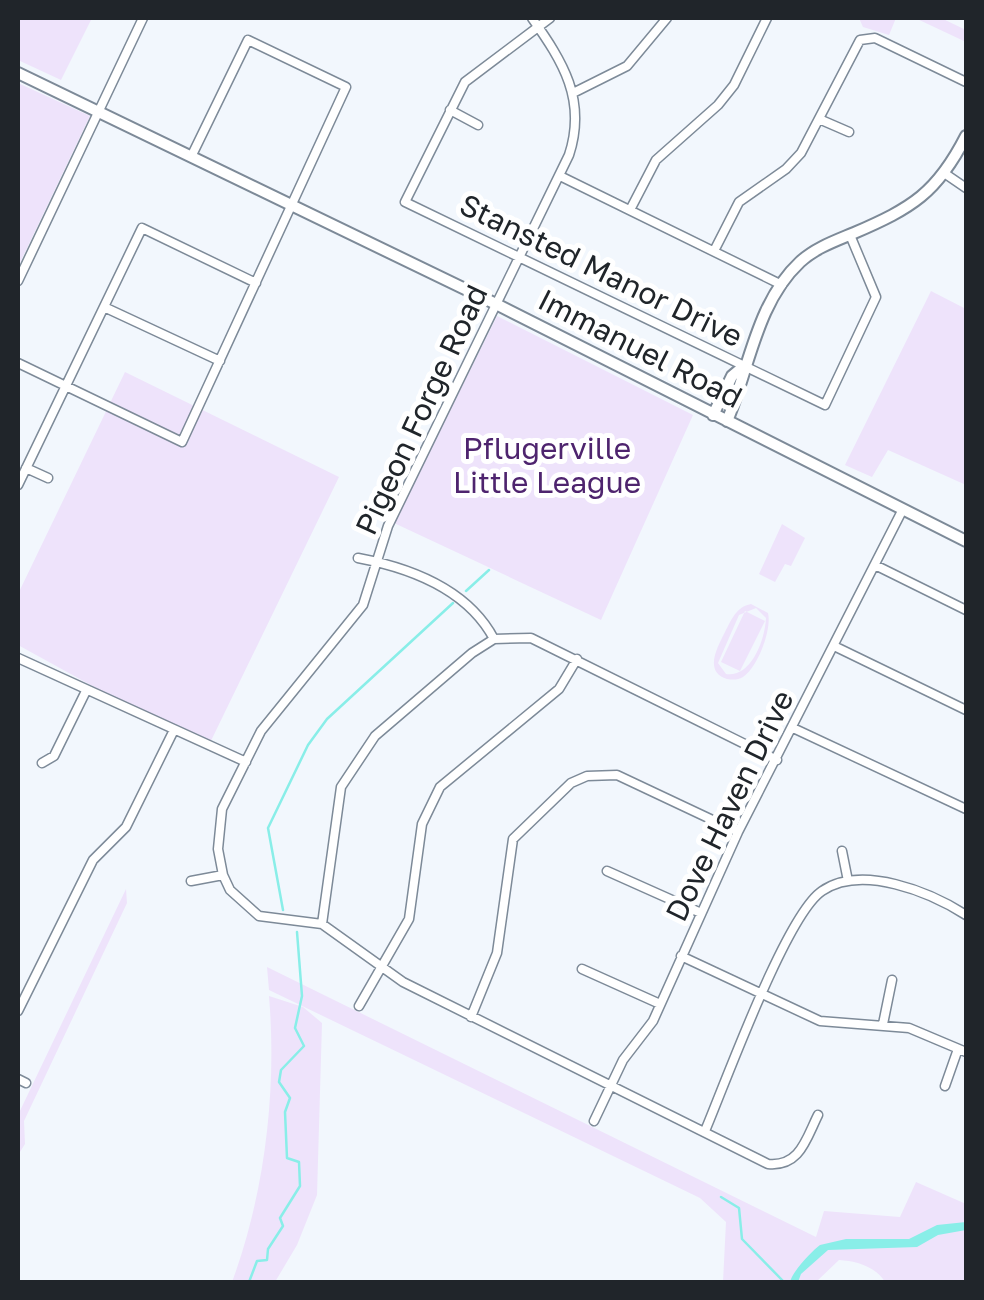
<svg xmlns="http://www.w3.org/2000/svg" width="984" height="1300" font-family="'Golos Text',sans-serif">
  <rect width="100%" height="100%" fill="#f2f7fd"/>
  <path fill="#eee3fb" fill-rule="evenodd" d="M18,18H92L61,80L18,60Z
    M859,18H896L889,35L863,27Z
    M915,18H941L966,30V42Z
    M18,83L90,116L18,267Z
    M931,291L966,309V485L888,450L872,477L845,465Z
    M497,316L693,415L601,620L394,523Z
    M125,372L339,477L207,749L18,645V594Z
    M782,524L805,538L791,566L785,564L775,582L759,574Z
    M751,604L768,613C772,629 758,667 743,677C738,680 733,680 727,679C703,672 718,646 725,632C732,619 736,607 751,604ZM756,608L766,618C765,640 751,678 726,674L718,663L739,615Z
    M745,611L765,621L740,671L721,662Z
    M126,889L127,903L24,1121L25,1144L18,1155V1115Z
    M267,967L816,1237L824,1211L900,1217L916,1182L966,1204V1282H885C876,1267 857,1261 839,1260L816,1282H723L726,1222L700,1198L269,990Z
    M269,996L303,1007L322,1023L317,1195L297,1245L275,1282H232C265,1193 277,1090 269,996Z"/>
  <path fill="#89eee8" d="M966,1222V1230L938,1235L917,1247L828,1250L801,1274L798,1282H790C792,1272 812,1251 820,1245L846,1239H909L937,1225Z"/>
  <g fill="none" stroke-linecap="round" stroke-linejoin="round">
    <path stroke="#89eee8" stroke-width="2.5" d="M466,591L489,570
      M283,910L268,828L308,745L327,719L453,603
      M721,1197L739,1208L742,1239L784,1282
      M249,1282L257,1261L267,1260L268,1249L283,1226L280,1218L300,1186L299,1162L287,1158L285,1112L290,1098L279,1082L281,1070L304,1046L295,1028L302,996L297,932"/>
    <g stroke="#7d8a98" stroke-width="11">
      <path id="street" d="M532,18C563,62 587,100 569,155L388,526L363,605L261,731L222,809L218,849L223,875L230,890L259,916L322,924L403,982L768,1164C800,1167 806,1139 818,1115
        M550,18L465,82L405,202L825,405L876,297L850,235
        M575,92L627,66L667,18
        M450,110L478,125
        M819,119L849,132
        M947,175L966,188
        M560,176L782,285
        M630,210L656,160L718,105L734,85L767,18
        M714,251L739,202L786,169L801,153L860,40L875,38L966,82
        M18,281L143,18
        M104,307L220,361
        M18,363L182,442L346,87L248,40L191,157
        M26,468L48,478
        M18,485L142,228L256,283
        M358,558C411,568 468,590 494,639
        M877,566L966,610
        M834,646L966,710
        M18,658L246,762
        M793,728L966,809
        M42,763L54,756L86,691
        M842,851L848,881
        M607,871L701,913
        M191,881L223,875
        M322,924L341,787L375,736L472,653L494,639L531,638L777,760
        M681,956L820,1021L909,1028L966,1052
        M582,969L660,1004
        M359,1006L409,919L422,824L440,787L559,689L577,659
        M18,1011L93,860L126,827L174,730
        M471,1017L497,953L513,839L571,783L587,776L617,775L738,832
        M883,1024L892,980
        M18,1079L26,1083
        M945,1086L958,1049
        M594,1121L623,1060L653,1021L738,832L903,509
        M705,1131C725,1084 786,915 822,891C862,864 930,892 966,915"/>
    </g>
    <g stroke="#7d8a98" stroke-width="14">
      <path id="secondary" d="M18,73L496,304L966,541
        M713,415L732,376L744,366
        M727,421C749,370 756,303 800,262C815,248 835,241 854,233C912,208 937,193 966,136"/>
    </g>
    <use href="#street" stroke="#fff" stroke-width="8"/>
    <use href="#secondary" stroke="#fff" stroke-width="10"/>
  </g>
  <g text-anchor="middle" stroke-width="10" stroke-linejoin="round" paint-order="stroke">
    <g font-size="30" fill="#20252a" stroke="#fff">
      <text transform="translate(601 271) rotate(26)" y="10">Stansted Manor Drive</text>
      <text transform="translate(640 349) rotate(27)" y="10">Immanuel Road</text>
      <text transform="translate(422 410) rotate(-65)" y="10">Pigeon Forge Road</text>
      <text transform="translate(730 806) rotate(-64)" y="10">Dove Haven Drive</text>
    </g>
    <g font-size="30" fill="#4e246e" stroke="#fff">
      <text x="547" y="459">Pflugerville<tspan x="547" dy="34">Little League</tspan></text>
    </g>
  </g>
  <rect width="984" height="1300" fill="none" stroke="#20252a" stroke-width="40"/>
</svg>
